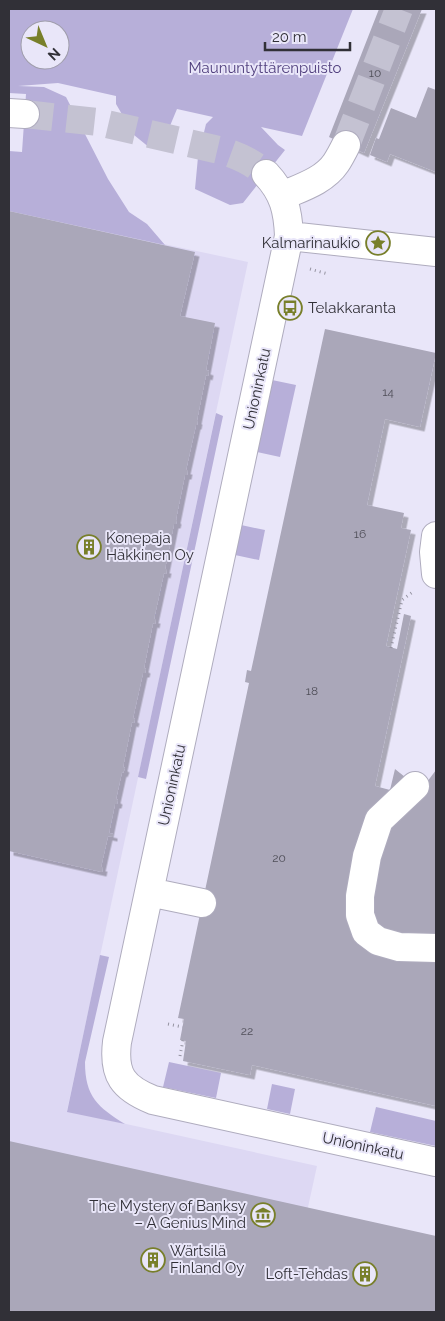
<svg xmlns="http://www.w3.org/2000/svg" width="445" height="1321" font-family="Raleway,sans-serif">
  <defs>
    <filter id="shadow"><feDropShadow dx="4.5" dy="4.5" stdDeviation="0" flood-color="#0004"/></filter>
  </defs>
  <rect width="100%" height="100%" fill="#e9e6f9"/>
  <path fill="#ddd8f3" d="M9,211L248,262L67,1111L317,1166L285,1312H9Z"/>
  <path fill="#b7afd9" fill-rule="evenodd" d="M9,9H353L302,136L261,127L278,145L285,150L243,203L230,205L195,189L198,157L206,124L213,117L177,109L162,145L150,148L134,135L116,104V96L58,83L18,86L44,87L66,97L108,179L129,212L147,224L165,245L9,211V151L22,152L26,94L9,93ZM30,30H60V60H30Z
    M272,380L296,385L280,457L257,452Z
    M216,413L223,416L146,779L138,777Z
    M241,525L265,530L259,560L235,555Z
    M100,955L109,957L85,1062C85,1097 98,1107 125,1124L67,1112Z
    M169,1062L221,1073L216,1098L163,1087Z
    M272,1084L295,1089L290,1114L267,1109Z
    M376,1107L436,1121V1146L370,1132Z"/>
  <path fill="#aaa7b9" filter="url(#shadow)" d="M379,9H422L364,153L329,137Z
    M428,87L436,90V172L390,154L387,162L370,155L376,138L379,139L391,108L416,118Z
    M9,211L195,252L180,316L215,323L206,370L209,371L208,376L206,375L197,420H198L197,425H196L186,470H188L187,475H185L176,519L177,520L176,524H174L165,569H167L166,574L164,573L154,619H156L155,624L153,623L144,668L146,669L145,673H143L133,718L135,719L134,723L132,722L123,767L125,768L123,773L122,772L116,799L118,800L117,804H115L109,833L113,834V837L108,836L101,867H103L102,872L9,851Z
    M325,329L436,353L420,427L385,419L367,505L404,513L401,528L411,530L386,646L397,649L404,614L411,616L375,786L390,790L395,769L421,790L436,770V1106L252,1065L250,1075L183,1061L186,1041L180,1040L184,1019L178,1018L249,683L245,682L247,670L251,671Z
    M9,1141L436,1236V1312H9Z"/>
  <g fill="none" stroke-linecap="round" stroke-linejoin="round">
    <path stroke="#c4c2d2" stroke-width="28" stroke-dasharray="28 14" stroke-linecap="butt" d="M25,114L98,122L223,151C239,156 252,162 266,174
      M346,145L399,9"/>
    <g stroke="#afacbe" stroke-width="30">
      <path id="minor" d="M9,113L25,114
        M266,174C284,193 288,211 289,236L117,1042C113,1075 123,1088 153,1100L436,1162
        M282,196C300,188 324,181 336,163C340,157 343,151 346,145
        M289,236L436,252
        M436,536L434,552L436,574
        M415,786L379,820L367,856L360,896V915L366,932L378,941L399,947L436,948
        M149,892L202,903"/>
    </g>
    <path stroke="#9593a1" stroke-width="3" stroke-dasharray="1 4" stroke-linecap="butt" d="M310,269L328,274
      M391,648L402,600L414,591
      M168,1024L183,1027
      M180,1056L183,1040"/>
    <use href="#minor" stroke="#fff" stroke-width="28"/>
  </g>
  <defs>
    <g id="sight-ring" transform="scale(1.25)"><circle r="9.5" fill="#e9e6f9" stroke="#787f2a" stroke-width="1.5"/><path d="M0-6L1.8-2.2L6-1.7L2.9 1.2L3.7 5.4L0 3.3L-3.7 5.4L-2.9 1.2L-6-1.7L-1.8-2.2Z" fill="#787f2a"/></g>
    <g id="bus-ring" transform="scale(1.25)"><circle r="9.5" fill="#e9e6f9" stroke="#787f2a" stroke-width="1.5"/><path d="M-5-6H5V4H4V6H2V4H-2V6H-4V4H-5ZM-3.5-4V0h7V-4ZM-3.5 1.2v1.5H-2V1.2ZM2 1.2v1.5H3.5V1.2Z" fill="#787f2a"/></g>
    <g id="building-ring" transform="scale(1.25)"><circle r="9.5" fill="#e9e6f9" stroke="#787f2a" stroke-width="1.5"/><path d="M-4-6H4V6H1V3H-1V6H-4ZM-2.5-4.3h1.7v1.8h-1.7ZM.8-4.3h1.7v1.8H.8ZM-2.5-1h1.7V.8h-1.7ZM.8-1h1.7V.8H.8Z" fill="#787f2a"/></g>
    <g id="museum-ring" transform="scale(1.25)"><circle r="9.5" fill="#e9e6f9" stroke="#787f2a" stroke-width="1.5"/><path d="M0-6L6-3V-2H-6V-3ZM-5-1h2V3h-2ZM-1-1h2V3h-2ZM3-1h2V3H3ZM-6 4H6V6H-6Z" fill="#787f2a"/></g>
  </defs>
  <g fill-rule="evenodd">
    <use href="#sight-ring" x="378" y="243"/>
    <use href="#bus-ring" x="290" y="308"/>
    <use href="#building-ring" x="89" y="547"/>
    <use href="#museum-ring" x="263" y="1215"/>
    <use href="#building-ring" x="153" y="1260"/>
    <use href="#building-ring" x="365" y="1274"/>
  </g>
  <g text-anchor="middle" stroke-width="4" stroke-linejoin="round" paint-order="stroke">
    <g font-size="12" fill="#4f4e58">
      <text x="375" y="77">10</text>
      <text x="388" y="396">14</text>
      <text x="360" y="538">16</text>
      <text x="312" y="695">18</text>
      <text x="279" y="862">20</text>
      <text x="247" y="1035">22</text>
    </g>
    <g font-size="15" fill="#51407e" stroke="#e9e6f9">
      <text x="265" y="73">Maununtyttärenpuisto</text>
    </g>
    <g font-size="15" fill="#313037" stroke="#e9e6f9" text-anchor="end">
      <text x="360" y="248">Kalmarinaukio</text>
      <text x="308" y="313" text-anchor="start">Telakkaranta</text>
      <text x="106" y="543" text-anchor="start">Konepaja<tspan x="106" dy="17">Häkkinen Oy</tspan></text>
      <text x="246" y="1211">The Mystery of Banksy<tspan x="246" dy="17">– A Genius Mind</tspan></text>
      <text x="170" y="1256" text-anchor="start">Wärtsilä<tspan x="170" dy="17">Finland Oy</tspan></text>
      <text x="348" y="1279">Loft-Tehdas</text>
    </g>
    <g font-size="15" fill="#313037" stroke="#e9e6f9">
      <text transform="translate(257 389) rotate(-78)" y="5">Unioninkatu</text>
      <text transform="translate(172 785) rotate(-78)" y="5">Unioninkatu</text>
      <text transform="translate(363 1146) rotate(12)" y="5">Unioninkatu</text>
    </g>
  </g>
  <rect width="445" height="1321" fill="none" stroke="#313037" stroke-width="20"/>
  <g transform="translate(45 45) rotate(136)"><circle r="24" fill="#e9e6f9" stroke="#9f9dab"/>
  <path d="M0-4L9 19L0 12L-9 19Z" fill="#787f2a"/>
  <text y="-8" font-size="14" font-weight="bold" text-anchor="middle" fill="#313037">N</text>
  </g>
  <path d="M265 42v8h85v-8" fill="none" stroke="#313037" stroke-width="2.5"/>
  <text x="272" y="42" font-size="15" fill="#313037" stroke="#e9e6f9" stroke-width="4" paint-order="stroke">20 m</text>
</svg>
